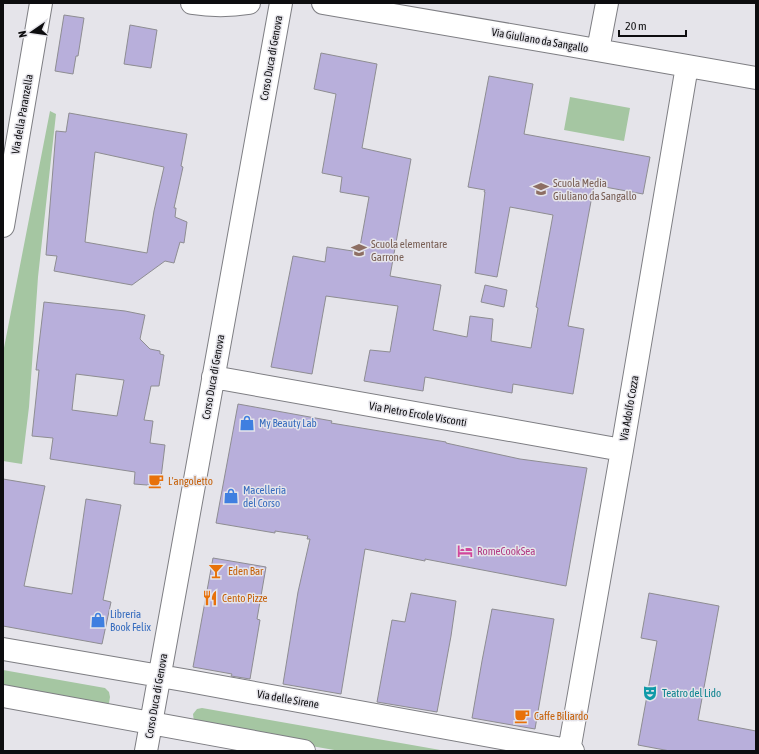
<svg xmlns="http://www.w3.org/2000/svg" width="759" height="754" font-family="'Asap Condensed',sans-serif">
  <rect width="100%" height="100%" fill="#e5e4ea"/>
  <path fill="#a5c6a2" d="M570,97L630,108L624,141L564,130Z
    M50,111L56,114L38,277L29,407L22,464L3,461V353Z
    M3,670L105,688L109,692L110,697L109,703L103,706L3,689Z
    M202,708L446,751H340L202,727L194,722L193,714L197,709Z"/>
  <path fill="#b8afdb" stroke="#8e8d92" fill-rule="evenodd" d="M64,15L84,18L78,56H76L73,74L55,71Z
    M130,25L157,30L151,68L124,64Z
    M321,53L377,64L362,148L411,159L390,276L441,285L433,330L467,337L470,316L493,319L491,341L531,348L538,308L536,307L553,215L510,207L497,277L475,273L485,192H484L485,190L468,187L489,76L533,84L524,134L650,157L643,194L594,185L568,326L584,329L573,394L513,384L512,393L425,377L423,391L364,381L370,350L390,352L398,306L326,296L312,374L271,367L293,256L325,262L327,247L359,252L369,197L340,192L342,177L322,173L336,94L314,89Z
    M69,113L187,134L181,166L183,167L174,208H176L175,217L187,222L184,243L180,242L174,263L165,261L132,285L54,271L57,256L46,255L56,131L66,132ZM95,152L164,167L154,211L147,253L85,242Z
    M485,285L507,290L504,307L481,302Z
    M44,302L125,311L145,315L140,339L150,349L160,351V354L164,355L159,386H151L144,420L153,421L150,443L165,445L160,486L134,484L135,472L50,459L53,438L32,436L39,370H36ZM76,374L124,380L117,416L72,410Z
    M238,404L332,421L331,423L446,442V443L520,459L587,468L566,586L425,559V561L365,549L341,694L283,684L298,592L310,539H307L308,536L275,531V533L216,523Z
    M3,479L45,486L24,586L72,594L86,499L121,505L103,600L111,602L102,644L3,626Z
    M213,558L266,567L257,619L260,620L250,679L231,676L232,674L193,667Z
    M411,593L456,601L451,636L437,712L377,702L392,620L405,622Z
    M649,593L719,606L698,720L756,731V751H670L638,745L657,641L641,638Z
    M492,609L554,619L535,729L472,718L482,661Z"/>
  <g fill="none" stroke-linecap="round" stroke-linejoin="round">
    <g stroke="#7e7e83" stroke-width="24">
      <path id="street" d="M192,3C211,6 230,6 249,3
        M323,3L574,46L756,78
        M598,50L607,3
        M3,226L41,3
        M213,377L622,450
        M3,649L189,681L573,751
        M3,696L304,751
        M146,751L281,3
        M569,751L622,450L687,66"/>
    </g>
    <use href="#street" stroke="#fff" stroke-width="22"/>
  </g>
  <defs>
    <g id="school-bare" transform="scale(1.2)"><path d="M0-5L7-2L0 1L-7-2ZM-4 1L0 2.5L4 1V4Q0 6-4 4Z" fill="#8d6e63" stroke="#e5e4ea" stroke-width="2.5" paint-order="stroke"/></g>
    <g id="shop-bare" transform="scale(1.2)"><path d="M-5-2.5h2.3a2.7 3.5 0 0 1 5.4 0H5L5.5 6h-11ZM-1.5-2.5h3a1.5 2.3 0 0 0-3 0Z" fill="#3f7fe0" stroke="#e5e4ea" stroke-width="2.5" paint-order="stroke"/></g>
    <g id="cafe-bare" transform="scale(1.2)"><path d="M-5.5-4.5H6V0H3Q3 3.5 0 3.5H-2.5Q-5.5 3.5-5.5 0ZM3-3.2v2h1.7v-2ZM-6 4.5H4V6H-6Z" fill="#e8710a" stroke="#e5e4ea" stroke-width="2.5" paint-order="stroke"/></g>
    <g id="hotel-bare" transform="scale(1.2)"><path d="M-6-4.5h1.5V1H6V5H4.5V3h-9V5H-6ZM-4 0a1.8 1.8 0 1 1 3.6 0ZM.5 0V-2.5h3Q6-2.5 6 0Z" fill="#d1479c" stroke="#e5e4ea" stroke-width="2.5" paint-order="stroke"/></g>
    <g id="bar-bare" transform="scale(1.2)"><path d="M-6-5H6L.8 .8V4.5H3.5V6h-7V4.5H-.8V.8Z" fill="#e8710a" stroke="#e5e4ea" stroke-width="2.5" paint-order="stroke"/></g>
    <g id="restaurant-bare" transform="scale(1.2)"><path d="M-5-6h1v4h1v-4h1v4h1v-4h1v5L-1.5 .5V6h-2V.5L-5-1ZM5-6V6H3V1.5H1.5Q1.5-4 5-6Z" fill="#e8710a" stroke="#e5e4ea" stroke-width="2.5" paint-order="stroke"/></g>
    <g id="theatre-bare" transform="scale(1.2)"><path d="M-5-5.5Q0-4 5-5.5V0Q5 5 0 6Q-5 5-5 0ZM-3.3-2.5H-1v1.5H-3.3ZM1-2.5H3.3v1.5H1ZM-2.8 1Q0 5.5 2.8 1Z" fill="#0f9aa8" stroke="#e5e4ea" stroke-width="2.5" paint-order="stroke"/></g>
  </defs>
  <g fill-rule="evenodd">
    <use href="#school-bare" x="541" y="189"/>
    <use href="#school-bare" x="359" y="250"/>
    <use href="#shop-bare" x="247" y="423"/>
    <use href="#cafe-bare" x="156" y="481"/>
    <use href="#shop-bare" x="231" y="496"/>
    <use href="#hotel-bare" x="465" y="551"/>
    <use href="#bar-bare" x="216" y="571"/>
    <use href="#restaurant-bare" x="210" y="598"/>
    <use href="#shop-bare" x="98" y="620"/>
    <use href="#theatre-bare" x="650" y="693"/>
    <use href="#cafe-bare" x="522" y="716"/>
  </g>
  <g text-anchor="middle" stroke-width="3" stroke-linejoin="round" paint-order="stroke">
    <g font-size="11" fill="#0d0d0f" stroke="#e5e4ea">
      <text transform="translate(540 40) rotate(10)" y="4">Via Giuliano da Sangallo</text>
      <text transform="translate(271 58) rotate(-80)" y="4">Corso Duca di Genova</text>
      <text transform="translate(22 114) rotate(-80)" y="4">Via della Paranzella</text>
      <text transform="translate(213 377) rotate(-80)" y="4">Corso Duca di Genova</text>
      <text transform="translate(629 408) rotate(-80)" y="4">Via Adolfo Cozza</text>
      <text transform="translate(418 414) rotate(10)" y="4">Via Pietro Ercole Visconti</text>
      <text transform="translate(156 696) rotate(-80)" y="4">Corso Duca di Genova</text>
      <text transform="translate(288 699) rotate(10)" y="4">Via delle Sirene</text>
    </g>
    <g font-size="11" fill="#785e54" stroke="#e5e4ea" text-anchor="start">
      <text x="553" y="187">Scuola Media<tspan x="553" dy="13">Giuliano da Sangallo</tspan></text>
      <text x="371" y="248">Scuola elementare<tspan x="371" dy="13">Garrone</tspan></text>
    </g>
    <g font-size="11" fill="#366cbe" stroke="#e5e4ea" text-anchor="start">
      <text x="259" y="427">My Beauty Lab</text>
      <text x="243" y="494">Macelleria<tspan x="243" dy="13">del Corso</tspan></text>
      <text x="110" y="618">Libreria<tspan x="110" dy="13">Book Felix</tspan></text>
    </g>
    <g font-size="11" fill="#c56008" stroke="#e5e4ea" text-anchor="start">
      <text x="168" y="485">L'angoletto</text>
      <text x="228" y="575">Eden Bar</text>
      <text x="222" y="602">Cento Pizze</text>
      <text x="534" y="720">Caffe Biliardo</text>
    </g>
    <g font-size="11" fill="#b23c85" stroke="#e5e4ea" text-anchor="start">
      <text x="477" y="555">RomeCookSea</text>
    </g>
    <g font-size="11" fill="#0d838f" stroke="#e5e4ea" text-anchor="start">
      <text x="662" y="697">Teatro del Lido</text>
    </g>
  </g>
  <rect width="759" height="754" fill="none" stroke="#0d0d0f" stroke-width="8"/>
  <g transform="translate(32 32) rotate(257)" stroke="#e5e4ea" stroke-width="3" paint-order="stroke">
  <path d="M0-3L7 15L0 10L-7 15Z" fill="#0d0d0f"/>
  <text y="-6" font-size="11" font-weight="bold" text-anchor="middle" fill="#0d0d0f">N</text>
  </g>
  <path d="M619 30v6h67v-6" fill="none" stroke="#0d0d0f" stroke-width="2"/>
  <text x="625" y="30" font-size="12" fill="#0d0d0f" stroke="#e5e4ea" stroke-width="3" paint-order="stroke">20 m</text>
</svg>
